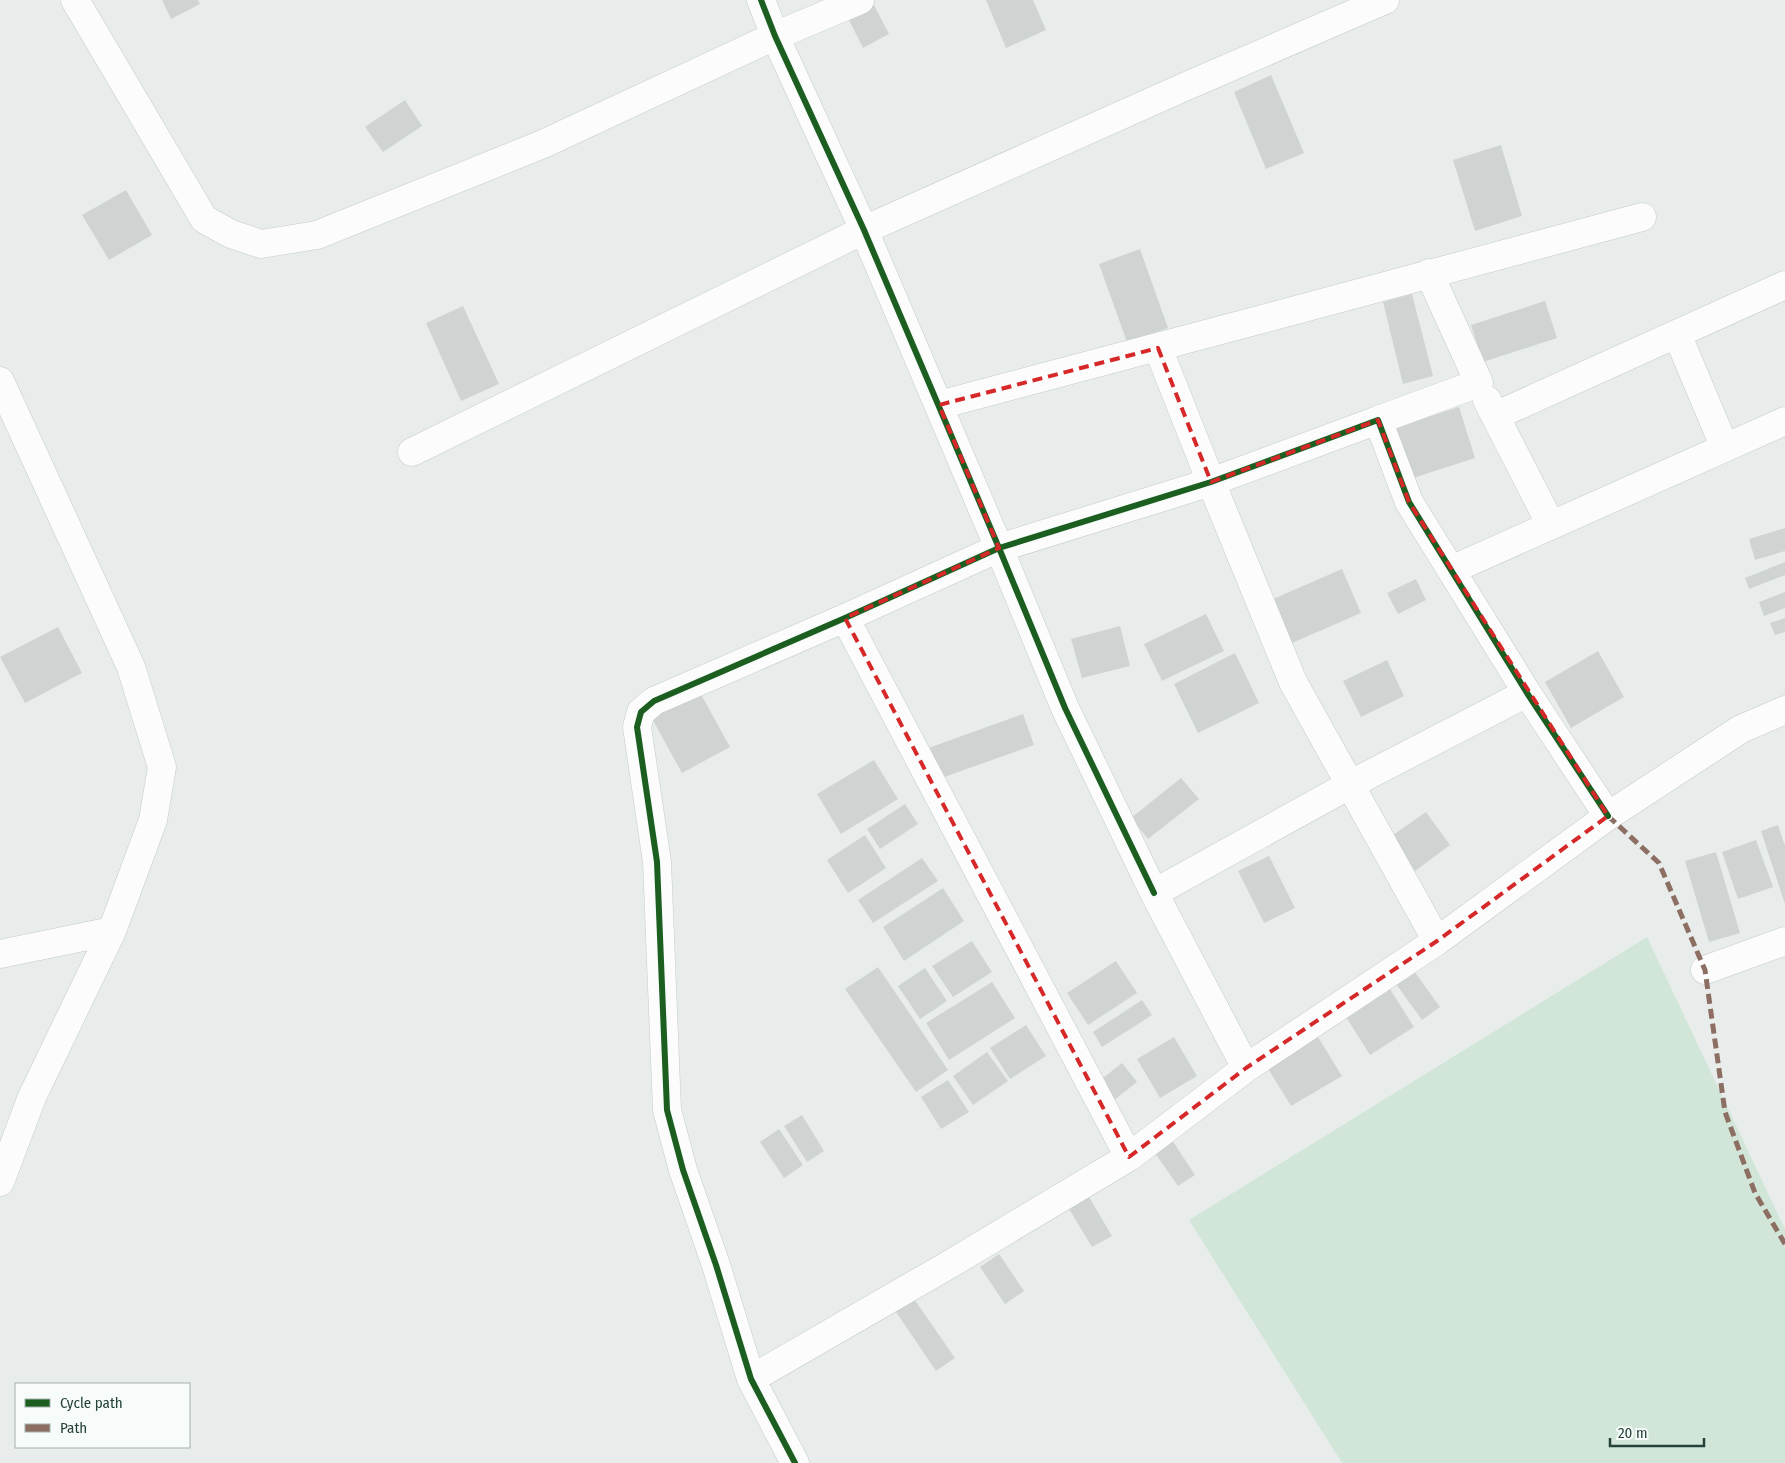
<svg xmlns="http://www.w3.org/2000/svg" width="1785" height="1463" font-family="'Fira Sans Condensed',sans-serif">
  <rect width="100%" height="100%" fill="#e8edeb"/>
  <path fill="#d1e6d8" d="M1647,937L1785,1229V1463H1342L1189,1220Z"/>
  <path fill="#cfd4d2" d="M162,0H198L200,4L171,19Z
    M986,0H1033L1046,30L1006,48Z
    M874,5L889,34L863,48L848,18Z
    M1271,75L1304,153L1266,169L1234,92Z
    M405,100L422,126L383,152L365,127Z
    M1501,145L1522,216L1475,231L1453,160Z
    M126,190L152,235L109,260L82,215Z
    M1140,249L1168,328L1127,342L1099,264Z
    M1412,294L1433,376L1403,384L1383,302Z
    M1545,301L1557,338L1483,362L1471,325Z
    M463,306L499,384L461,401L426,323Z
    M1459,407L1475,458L1410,479L1393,428Z
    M1785,528V551L1755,560L1749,539Z
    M1785,562V575L1749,589L1745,578Z
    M1342,569L1361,613L1292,643L1273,599Z
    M1416,579L1426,600L1398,614L1387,593Z
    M1785,592V608L1764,616L1759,602Z
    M1206,614L1224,651L1162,681L1144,644Z
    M1785,618V632L1775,635L1770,623Z
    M1120,626L1130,666L1082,678L1071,639Z
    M58,627L82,673L25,703L0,657Z
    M1598,651L1624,697L1571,728L1545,682Z
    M1235,653L1259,703L1198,733L1174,684Z
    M1387,660L1404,696L1361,717L1343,681Z
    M698,689L730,747L682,773L650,715Z
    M1023,714L1034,745L933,781L923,750Z
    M874,760L898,799L841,834L817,794Z
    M1181,778L1199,799L1148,839L1131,818Z
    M905,804L918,824L880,849L867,829Z
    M1426,812L1450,845L1415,871L1390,837Z
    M1778,825L1785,846V904L1761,831Z
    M865,835L886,868L848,893L827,860Z
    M1756,840L1773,887L1738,899L1722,852Z
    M1716,852L1740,933L1709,942L1685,861Z
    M1269,856L1295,908L1264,923L1238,871Z
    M922,858L938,881L873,923L858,900Z
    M943,888L964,921L904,961L883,927Z
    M972,941L992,972L953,997L932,966Z
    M1116,961L1137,993L1088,1025L1067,993Z
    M878,967L948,1070L916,1092L845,989Z
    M925,968L947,1001L920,1019L898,986Z
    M1414,971L1440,1007L1422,1020L1396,984Z
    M992,982L1015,1018L949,1060L926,1023Z
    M1390,989L1414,1027L1370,1055L1346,1017Z
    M1142,1000L1152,1015L1102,1047L1093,1032Z
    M1026,1025L1046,1056L1010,1079L990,1048Z
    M1174,1037L1197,1076L1160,1098L1137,1059Z
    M1318,1037L1342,1076L1291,1106L1267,1067Z
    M987,1052L1008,1081L973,1105L953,1076Z
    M1122,1063L1137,1082L1109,1104L1094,1085Z
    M948,1080L969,1112L941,1129L921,1097Z
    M802,1115L824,1151L807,1162L784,1126Z
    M779,1129L803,1165L784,1178L760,1142Z
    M1170,1137L1195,1175L1178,1186L1152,1149Z
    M1089,1197L1112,1236L1092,1247L1069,1209Z
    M999,1254L1024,1291L1005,1304L980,1267Z
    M912,1296L955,1358L936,1371L894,1309Z"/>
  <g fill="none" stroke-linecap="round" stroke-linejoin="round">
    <g stroke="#c5cac8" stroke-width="29">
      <path id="minor" d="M75,0L204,219L231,234L261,244L317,235L543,144L775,36L860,0
        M761,0L775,36L864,230L999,548L1211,482L1378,420L1409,502L1527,693L1608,816
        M1677,334L1725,448
        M1158,348L1211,482L1293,682L1437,941
        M0,381L131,667L162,767L153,820L112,931L0,954
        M1487,400L1551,525
        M939,405C1174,344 1407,279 1642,217
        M1495,416L1785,285
        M1378,420L1479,383L1429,273
        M412,452L864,230L1182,88L1385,0
        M1451,570L1785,421
        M845,618L1129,1157
        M1705,970L1785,941
        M1246,1068L1154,893L1351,784L1527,693
        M0,1182L32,1097L112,931
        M751,1379L945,1267L1129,1157L1246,1068L1437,941L1608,816L1741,729L1785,710
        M795,1463L751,1379L716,1265L683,1170L667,1110L657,862L637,727L641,712L654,701L845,618L999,548L1065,708L1154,893"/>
    </g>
    <use href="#minor" stroke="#fcfcfc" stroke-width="28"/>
    <path stroke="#8d6e63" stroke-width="5" stroke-dasharray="10 5" stroke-linecap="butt" d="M1608,816L1659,863L1705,970L1725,1112L1755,1193L1785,1244"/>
    <g stroke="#f7fbf9" stroke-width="9">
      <path id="cycleway" d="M761,0L775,36L864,230L999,548L1211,482L1378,420L1409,502L1527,693L1608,816
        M795,1463L751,1379L716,1265L683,1170L667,1110L657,862L637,727L641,712L654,701L845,618L999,548L1065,708L1154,893"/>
    </g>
    <use href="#cycleway" stroke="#1b5e20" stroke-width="6"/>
  </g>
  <path fill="none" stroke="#d62828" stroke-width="4" stroke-dasharray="10 6" stroke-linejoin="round" d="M1158,348L1211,482L1378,420L1409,502L1608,816L1437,941L1246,1068L1129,1157L845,618L999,548L939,405Z"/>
  <rect x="15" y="1383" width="175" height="65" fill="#f7fbf9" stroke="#a3b1ad"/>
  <rect x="25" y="1399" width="25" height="8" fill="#1b5e20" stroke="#a3b1ad"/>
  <text x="60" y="1408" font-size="15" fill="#24423a">Cycle path</text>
  <rect x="25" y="1424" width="25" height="8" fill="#8d6e63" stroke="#a3b1ad"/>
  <text x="60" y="1433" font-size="15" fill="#24423a">Path</text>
  <path d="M1610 1438v8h94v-8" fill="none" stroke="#24423a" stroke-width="2.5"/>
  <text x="1618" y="1438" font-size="15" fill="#24423a" stroke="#f7fbf9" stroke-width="4" paint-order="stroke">20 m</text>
</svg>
